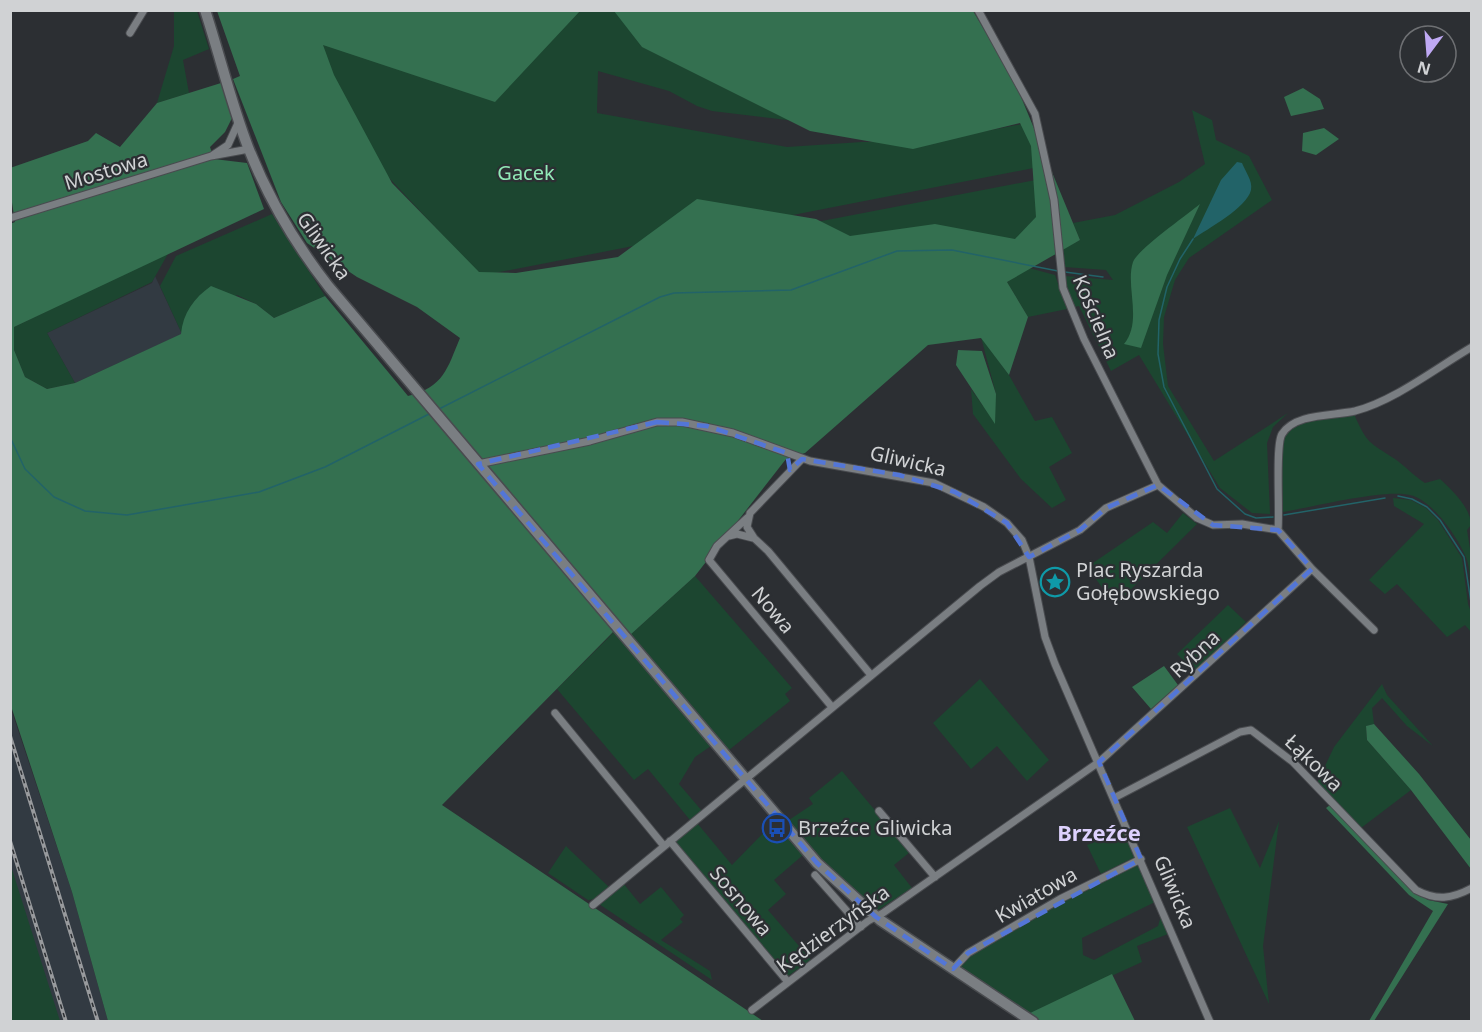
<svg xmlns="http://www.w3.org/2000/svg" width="1482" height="1032" font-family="'Noto Sans',sans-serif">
  <rect width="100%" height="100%" fill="#2c2f33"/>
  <path fill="#323a42" d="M155,276L182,334L75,383L47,333L152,283Z
    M10,706L72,892L108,1021H11Z"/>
  <path fill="#1c4630" d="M174,11H197L209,49L183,60L189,93L157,103L174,46Z
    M330,11H633L812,123L712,111L697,106L669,91L598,71L597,113L787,147L862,142H931L1027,123L1044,166L423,287L449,242L377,165L297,107Z
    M1192,110L1212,120L1216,140L1249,156L1272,200L1189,258L1175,280L1164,317L1163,344L1168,386L1214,461L1288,413L1273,427L1267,443L1270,514L1252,513L1220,488L1139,355L1111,371L1079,306L1074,307L1065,280V276L1113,280L1106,270L1064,267L1061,250L1080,240L1073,223L1115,215L1179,182L1205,164Z
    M1046,178L1056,255L451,292Z
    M272,214L325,296L274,318L256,304L237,295L182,334L160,286L176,256Z
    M169,252L152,282L47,333L75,383L47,389L25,377L14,350V327Z
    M1029,268L1055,275L1067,309L1028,317L1007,282Z
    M981,337L1009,375L1035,421L1052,417L1072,453L1049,467L1066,500L1052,508L1021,479L973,414L971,389L983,406L996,394Z
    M1354,414C1367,444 1369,442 1395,459C1405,466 1414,476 1425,483L1440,479C1452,490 1471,508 1471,525L1467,530L1471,555V600C1470,587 1471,567 1465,555C1456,535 1432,500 1410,495C1383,489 1313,507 1283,512L1281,446C1288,417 1329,419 1354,414Z
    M1393,498L1411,500L1426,508L1438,520L1462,558L1468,604L1471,612V632L1465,625L1447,637L1397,584L1385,594L1369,580L1424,524L1394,506Z
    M1183,513L1197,524L1115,605L1087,567L1153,522L1167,533Z
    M695,576L792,688L785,694L790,701L729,750L629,636Z
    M1228,605L1246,622L1195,672L1177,654Z
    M614,632L711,746L695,757L679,784L702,811L690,820L648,769L634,780L557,689Z
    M980,679L1049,760L1027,781L997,746L971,769L933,723Z
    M1382,684L1387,695L1433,746L1407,726L1382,698L1372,708L1374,724L1366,726L1367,740L1411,790L1361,828L1317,783L1334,747Z
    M842,771L910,852L894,865L912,888L878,910L851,891L786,822L813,804L809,798Z
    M1230,808L1260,868L1279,821L1263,946L1269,1004L1187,827Z
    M697,823L732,865L773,823L803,855L774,880L786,894L768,910L811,960L788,976L674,842Z
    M1124,830L1137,856L1101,874L1087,845Z
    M566,846L572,852L610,888L596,899L588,900L548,873Z
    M1139,862L1155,902L1082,938L1083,955L1094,960L1158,926L1161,916L1168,934L1137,946L1142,962L1028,1014L959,968C976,945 1007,932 1032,918C1067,899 1102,878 1139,862Z
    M10,863L60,1021H11Z
    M623,883L640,904L661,887L684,915L680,919L683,922L661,940L710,971L712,980L599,904Z"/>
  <path fill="#347050" d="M217,11H580L495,102L323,45L334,75L392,183L479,272L516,273L618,257L697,199L816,219L850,236L935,224L1015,239L1036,217L1031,146L1020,123L913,149L810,131L642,47L614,11H973L1014,80L1080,240L1007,282L1028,317L1009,375L981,338L928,345L805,453L786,459L695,576L629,636L613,632L442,805L763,1021H108L72,892L11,706L10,224L15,222L11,196L10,168L88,141L96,133L120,147L157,103L221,83L232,118L225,132L210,147L214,159L247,163L264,209L14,327V350L25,377L47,389L75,383L181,334C183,313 194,298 211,286L256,304L274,318L325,296L408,396C444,387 447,369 460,338L417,307L357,277L307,243L281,202L233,79L240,76Z
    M1303,88L1320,99L1324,109L1291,116L1284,97Z
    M1324,128L1339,139L1316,155L1302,151L1303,133Z
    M1200,204L1167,275L1141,348L1124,344C1143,321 1125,286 1133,262C1138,249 1187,215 1200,204Z
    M958,350L982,351L996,394L995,424L956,365Z
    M1164,666L1178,685L1151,709L1132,687Z
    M1374,724L1419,774L1471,840V869L1411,790L1367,740L1366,726Z
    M1330,805L1412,891L1428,900L1448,904L1374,1021H1369L1433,911L1409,895L1326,808Z
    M1112,974L1135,1021H1040L1028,1014Z"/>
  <path fill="#226368" d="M1237,162L1242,163C1245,171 1253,181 1251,190C1247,208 1207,229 1193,239L1221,180Z"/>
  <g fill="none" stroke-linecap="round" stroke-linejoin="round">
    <path stroke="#226368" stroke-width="1.5" d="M1193,239L1180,259L1167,287L1159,320L1158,354L1164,387L1217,489L1245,514L1256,518L1273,517
      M1065,272L1103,277
      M439,409L660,297L674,293L791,290L897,251L952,250L1058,271
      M10,437L25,469L54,497L85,511L127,515L259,492L325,467L429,414
      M1398,496L1412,499L1427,507L1440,520L1464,557L1472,609
      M1284,515L1385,498"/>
    <g stroke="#494b4f" stroke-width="9">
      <path id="street" d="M978,10L1035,114L1054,200L1063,288L1084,339L1158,485L1197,518L1213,525L1242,524L1278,530
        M130,33L144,10
        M213,155L228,145L238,123
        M10,218L211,156L249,149
        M802,459L750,513L747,527L754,538L768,551L871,675
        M478,464L590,441L657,422H682L733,433L810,461L934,483L984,507L1007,523L1022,540L1029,557L1045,637L1055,664L1210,1022
        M747,518L717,546L709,560L832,707
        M1278,530C1280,509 1275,445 1282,434C1295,413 1333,416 1355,411C1394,401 1436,368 1472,347
        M729,536L737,534L753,538
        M1312,569L1374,630
        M555,713L664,846
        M1114,798L1240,732L1251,730L1293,762L1416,890C1437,901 1451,899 1472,888
        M879,811L935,877
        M670,841L788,982
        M815,875L861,927
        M593,905L980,586L999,572L1080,530L1106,508L1158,485
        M953,969L968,953L1060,899L1141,859
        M752,1010L868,921L883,913L1099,762L1312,569L1278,530"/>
    </g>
    <g stroke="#494b4f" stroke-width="13">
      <path id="secondary" d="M205,10C220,56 231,103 248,147C268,198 296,245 329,287L817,863L880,920L1033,1022"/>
    </g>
    <use href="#street" stroke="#7a7e82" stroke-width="7"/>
    <use href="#secondary" stroke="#7a7e82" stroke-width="10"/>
    <g stroke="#989a9d" stroke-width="4">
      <path id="rail" d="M10,736L98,1022
        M10,841L66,1022"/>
    </g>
    <use href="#rail" stroke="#2c2f33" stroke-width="1.5" stroke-dasharray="4.5" stroke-linecap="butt"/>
  </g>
  <path fill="none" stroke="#5376d7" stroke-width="4.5" stroke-dasharray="12 8" stroke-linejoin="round" d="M657,422L707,426L787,453L790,470L802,459L899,475L955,492L1007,523L1029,557L1080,530L1106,508L1158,485L1213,525L1278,530L1312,569L1099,762L1141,859L968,953L953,969L876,917L817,863L478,464Z"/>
  <defs>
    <g id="sight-ring" transform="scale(1.5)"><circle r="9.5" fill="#2c2f33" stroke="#0f9aa8" stroke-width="1.5"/><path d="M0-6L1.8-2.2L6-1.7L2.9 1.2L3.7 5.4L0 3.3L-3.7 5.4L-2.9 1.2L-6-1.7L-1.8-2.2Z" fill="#0f9aa8"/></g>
    <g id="bus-ring" transform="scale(1.5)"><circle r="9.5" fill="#2c2f33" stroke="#1a4fb4" stroke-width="1.5"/><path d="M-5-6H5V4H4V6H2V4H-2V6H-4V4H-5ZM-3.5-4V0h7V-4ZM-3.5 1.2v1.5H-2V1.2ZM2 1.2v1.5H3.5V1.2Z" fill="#1a4fb4"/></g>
  </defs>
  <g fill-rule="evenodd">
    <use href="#sight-ring" x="1055" y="582"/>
    <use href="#bus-ring" x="777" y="828"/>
  </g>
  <g text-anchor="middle" stroke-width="4.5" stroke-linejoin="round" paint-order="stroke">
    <g font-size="20" fill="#d0d2d4" stroke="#2c2f33">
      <text transform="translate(106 171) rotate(-17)" y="7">Mostowa</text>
      <text transform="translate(324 246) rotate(55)" y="7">Gliwicka</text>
      <text transform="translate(1096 317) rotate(67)" y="7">Kościelna</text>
      <text transform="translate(908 461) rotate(13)" y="7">Gliwicka</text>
      <text transform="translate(773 610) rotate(50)" y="7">Nowa</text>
      <text transform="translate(1195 654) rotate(-43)" y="7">Rybna</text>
      <text transform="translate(1314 763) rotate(44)" y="7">Łąkowa</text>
      <text transform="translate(1175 892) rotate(67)" y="7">Gliwicka</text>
      <text transform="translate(1036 895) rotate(-30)" y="7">Kwiatowa</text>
      <text transform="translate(741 901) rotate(50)" y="7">Sosnowa</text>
      <text transform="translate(833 929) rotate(-36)" y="7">Kędzierzyńska</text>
    </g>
    <g font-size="20" fill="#91e9b7" stroke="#2c2f33">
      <text x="526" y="180">Gacek</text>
    </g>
    <g font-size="20" fill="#d0d2d4" stroke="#2c2f33" text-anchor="start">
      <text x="1076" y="577">Plac Ryszarda<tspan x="1076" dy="23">Gołębowskiego</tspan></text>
      <text x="798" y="835">Brzeźce Gliwicka</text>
    </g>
    <g font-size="22" font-weight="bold" fill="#ddd1fd" stroke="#2c2f33">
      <text x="1099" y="841">Brzeźce</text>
    </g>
  </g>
  <rect width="1482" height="1032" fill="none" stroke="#d0d2d4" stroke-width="24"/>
  <g transform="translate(1428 54) rotate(196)"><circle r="28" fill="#2c2f33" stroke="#6e7073" stroke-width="1.5"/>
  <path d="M0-4.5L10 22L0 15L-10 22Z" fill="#bfa9f4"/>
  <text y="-9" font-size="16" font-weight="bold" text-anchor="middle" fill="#d0d2d4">N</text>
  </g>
</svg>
